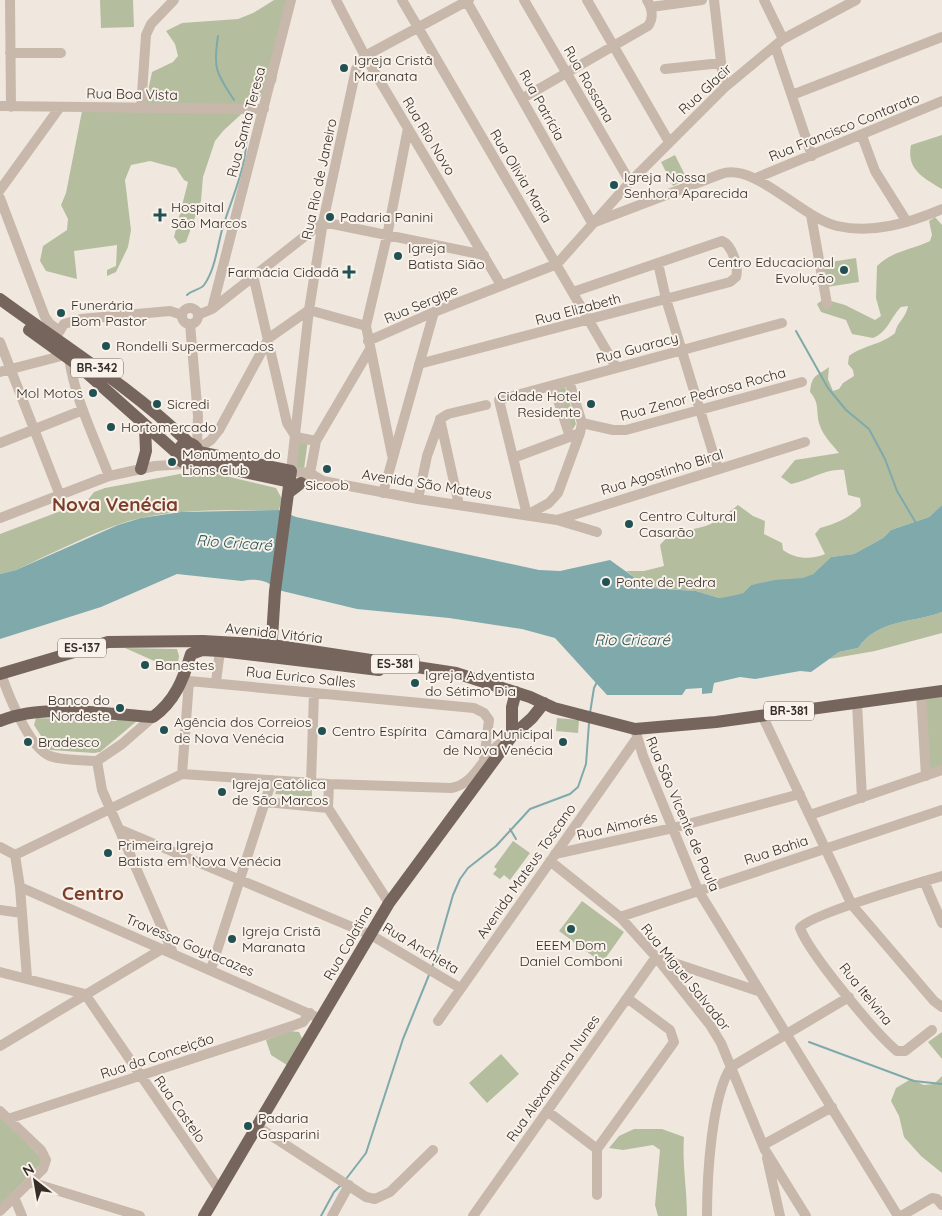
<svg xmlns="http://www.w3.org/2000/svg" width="942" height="1216" font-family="Quicksand,sans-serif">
  <rect width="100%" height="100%" fill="#f0e8de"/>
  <path fill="#b4be9f" d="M100,0H133L134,27L101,28Z
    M274,0H288L276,82L223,131L215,141L203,177L201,201L186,242L179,244L174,237L188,182L184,180L176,168L150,161L131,165L125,180L131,230L128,247L116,272L107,276V270L116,266L117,245L74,251L77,279L46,271L40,261L43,246L67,230L68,219L61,205L66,193L83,106H132L147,96L152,72L173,62L178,56L175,44L166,31L182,23L238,19L253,13Z
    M942,126V189C923,178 906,169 911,145L942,135Z
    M675,155L687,179L673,186L661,162Z
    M935,217L942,225V505L929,517L891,530L883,538L854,554L831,557L813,574L803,579L751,585L743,593L732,597L719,598L696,591L649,588L626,571H644L664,566L660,545C677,526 680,533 702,527C715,524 728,513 738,505L753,516L765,521L764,534L782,543L783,550C795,559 811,560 825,554L815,534L820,528C835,524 850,518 861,506L860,498L848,495L844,470C826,468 809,481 791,484L781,477L795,460L839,453C832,444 824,437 820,426C815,412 821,405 810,392C812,374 816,377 829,367L828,379L833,391L839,389L843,383L854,376L853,370L848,364L849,356C861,346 881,345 895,333C897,322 906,318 908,306L901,307C890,318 888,332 873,338L852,334L846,320L821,312L817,304L824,299L845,305L875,320L881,316L876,298L877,266C892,251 911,250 930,241L932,235L929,221Z
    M856,258L859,282L827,287L824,263Z
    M565,387L576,424L573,429L569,427L558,389Z
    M299,439L308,440L304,469L296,468Z
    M201,470L276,488L282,499L279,510C230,511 177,507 129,521C91,533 53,553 16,570L0,574V534L87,501L94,492L105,488Z
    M942,612V633L875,651L829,659L839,652L858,648C878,619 913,623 942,612Z
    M125,648L177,649L179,656L177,671Z
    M942,696V766L929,770L922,698Z
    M36,718L116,721L119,719L137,721L100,752L94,753L50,750L34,725Z
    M557,718L579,720L578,733L556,731Z
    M278,787L312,790V797L275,794Z
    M513,841L530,853L510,880L504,875L500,879L493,874L497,869L494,867Z
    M582,901L624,932L602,963L559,931Z
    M290,1031L299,1032L303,1040L287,1065L271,1055L266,1040Z
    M942,1032V1059L928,1042Z
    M501,1054L519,1074L487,1103L469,1083Z
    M942,1076V1173L921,1156L904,1137L899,1116L891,1101L896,1088L911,1079L924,1085L934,1084Z
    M0,1116L42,1158L43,1162L0,1205Z
    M634,1129H662L684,1137C682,1164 687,1189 687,1216H658L655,1205L660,1150L653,1145L623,1150L609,1148L619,1136Z"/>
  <path fill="#7fa9ab" d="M942,505V612C913,623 878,619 858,648L839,652L811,672L800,671L755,679L740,677L714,683L712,693L702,694V688L686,689L682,695H607L555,638L522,629L449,618L357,609L278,590C267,580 257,578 242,581L177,574L101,607L0,639V574L16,570L118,525L141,518L181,512L279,510L296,517L539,570L560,571L610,560L649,588L696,591L719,598L732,596L743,593L751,585L775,580L803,578L813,574L831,557L854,554L883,538L891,530L929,517Z"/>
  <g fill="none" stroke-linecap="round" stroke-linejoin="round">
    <path stroke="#7fa9ab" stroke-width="2" d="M218,36C213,69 216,72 234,100
      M187,295C192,290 200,290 204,285C215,270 217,248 222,230C232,195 254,155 244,118
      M796,331L828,388L846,410L869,429L885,459L897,491L916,523
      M590,713L594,688L597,682
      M510,829L516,839
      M432,968L453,895L460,879L468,868L496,846L530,809L570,794L578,787L586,764L589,723
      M809,1042L914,1081L942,1084
      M346,1179L366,1153L403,1039L429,975
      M321,1216L334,1192L341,1185"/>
    <path stroke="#c8b8ab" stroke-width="10" d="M10,0L11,107
      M336,0L365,56L501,285
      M402,0L616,367
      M466,0L592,223
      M524,0L630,182
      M587,0L669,142
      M714,0L724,88
      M764,0L783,39
      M651,7L702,0
      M775,46L812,156
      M10,53H61
      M665,69L721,63
      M792,95L942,37
      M523,98L648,26C654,18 652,8 647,0
      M0,106L264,109
      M141,108L146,35L151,24L174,0
      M862,136L875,171L907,222
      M756,178L942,101
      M0,190L60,107
      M0,198L45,317L50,324L60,331
      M811,215L827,304
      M595,222L721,174C755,162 800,217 837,226C873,234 909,223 942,209
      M658,263L666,299L718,469
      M253,275L287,423L296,437
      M182 316a8 8 0 1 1 16 0a8 8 0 1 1-16 0Z
      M212,309L291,0
      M309,310L366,326
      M198,315L212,309L323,222L484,255
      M190,324L198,416L197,447
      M57,335L64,324L81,319L170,311L182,315
      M368,341L434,312L557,264L630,182L724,88L783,39L856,0
      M0,342L59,493
      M69,358C75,399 94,437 109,476
      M419,364L730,282L736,277C739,267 732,245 722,241L573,292
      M0,372L65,355
      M553,385L570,437
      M440,419L459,505
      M440,419L448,414L486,405
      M582,423L613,430H626L802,382
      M296,437L316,441
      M0,443L83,410
      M198,449L211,440L219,430L269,338L309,310
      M392,455L366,326L387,236L408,128
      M513,458L580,433
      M310,473L316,441L370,349
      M323,481L310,473L291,471L309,310L323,222L356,69L365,56L469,0
      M294,483L323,481L418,499L557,520L805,442
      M383,493L434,312
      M418,499L427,456L440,420
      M527,515L499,400L782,323
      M527,515L549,503L558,493L580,433L582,423L569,381
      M0,518L109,476L155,466L186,464
      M557,520L597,532
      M1,674C8,694 29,748 50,756C64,761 83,760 97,761L122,744L153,717
      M184,677L189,681L474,708L484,713L489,720L484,760
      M216,682L220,651
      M921,694L926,776
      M857,703L862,798
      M762,715L852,905L934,1001L942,1007
      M635,729L643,756L698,890L898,1216
      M97,761L102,790L173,953
      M182,774L189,681
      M311,783L314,693
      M329,784L328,808L389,903
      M266,802L328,808
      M810,815L942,770
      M119,829L371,935L460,988
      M0,847L15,855
      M555,854L673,828L800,794
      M15,855L182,774L329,784L451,788C479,784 484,747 509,739
      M15,855L20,887L27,978
      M550,861L620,917L656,957L710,1025L721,1043L765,1150L806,1216
      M924,881L942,923
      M20,887L321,1019
      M0,910L22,913
      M620,917L942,810
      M211,969L272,780
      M0,972L85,994L220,1191
      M438,1021L637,738
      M932,1030L905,1051H897C876,1034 809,953 800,928C808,915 921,882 942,876
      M0,1046L162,949
      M0,1111L41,1150L46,1160L43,1169L0,1211
      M547,1111L597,1149V1195
      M8,1119L295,1025L303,1022L310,1013
      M258,1127L366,1197L375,1199L390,1192L433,1150
      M763,1145L832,1107
      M597,1149L674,1042L670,1030L627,998
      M767,1158L780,1216
      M30,1182L140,1216
      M14,1197L22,1216
      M332,1216L349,1185
      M473,1216L656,957L758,991
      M707,1216C707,1179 711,1097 731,1067L849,997
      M901,1216L932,1198L937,1199L942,1205"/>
    <path stroke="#76655c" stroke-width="12" d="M0,299C64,346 132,388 189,443C207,448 195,472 180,460L178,451L182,445L189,443
      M29,330L79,366L178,454
      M199,452L291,471L275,591L271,653
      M195,461L290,482
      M141,469L146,451L145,427
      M288,493L301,483
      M191,654L202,650L220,651L379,670
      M0,674L108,642L203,641L272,645L456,673L530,697L554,708L635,729L716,722L942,691
      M0,721C41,703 108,714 153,717C175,701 183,680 191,654
      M512,736V707L516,692
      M204,1216L389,903L512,736L532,718L544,703"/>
  </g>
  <g fill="#225154" stroke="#f8f2ea" stroke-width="2">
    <circle cx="344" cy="68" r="5"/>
    <circle cx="614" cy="185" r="5"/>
    <path d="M157.5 207.5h5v5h5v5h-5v5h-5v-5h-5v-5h5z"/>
    <circle cx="330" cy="217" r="5"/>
    <circle cx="398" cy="256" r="5"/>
    <circle cx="844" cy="270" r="5"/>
    <path d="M346.5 264.5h5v5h5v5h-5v5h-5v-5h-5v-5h5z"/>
    <circle cx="61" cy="313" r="5"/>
    <circle cx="106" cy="346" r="5"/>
    <circle cx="93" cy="393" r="5"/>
    <circle cx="157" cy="404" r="5"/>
    <circle cx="591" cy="404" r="5"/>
    <circle cx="111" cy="427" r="5"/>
    <circle cx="172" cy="462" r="5"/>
    <circle cx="327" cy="469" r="5"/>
    <circle cx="629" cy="524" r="5"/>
    <circle cx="606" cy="582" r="5"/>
    <circle cx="145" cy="665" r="5"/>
    <circle cx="415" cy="683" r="5"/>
    <circle cx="120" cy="708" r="5"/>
    <circle cx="164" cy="730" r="5"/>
    <circle cx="322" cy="731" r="5"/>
    <circle cx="28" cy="742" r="5"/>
    <circle cx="563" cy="742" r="5"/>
    <circle cx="222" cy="792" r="5"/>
    <circle cx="108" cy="853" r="5"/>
    <circle cx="571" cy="929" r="5"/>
    <circle cx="232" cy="939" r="5"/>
    <circle cx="248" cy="1126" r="5"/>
  </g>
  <g text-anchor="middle" stroke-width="4" stroke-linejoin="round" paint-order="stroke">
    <g fill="#f8f2ea" stroke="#706863" stroke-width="1">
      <rect x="71" y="358.5" width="52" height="19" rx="4"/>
      <rect x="58" y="638.5" width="48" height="19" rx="4"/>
      <rect x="371" y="654.5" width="48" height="19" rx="4"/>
      <rect x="764" y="701.5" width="50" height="19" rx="4"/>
    </g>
    <g font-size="12" font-weight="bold" fill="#362d29">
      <text x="97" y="372">BR-342</text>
      <text x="82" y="652">ES-137</text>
      <text x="395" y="668">ES-381</text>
      <text x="789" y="715">BR-381</text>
    </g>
    <g font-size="14" fill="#362d29" stroke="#f8f2ea" text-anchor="start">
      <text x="354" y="65">Igreja Cristâ<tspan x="354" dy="16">Maranata</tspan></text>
      <text x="624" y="182">Igreja Nossa<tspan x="624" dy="16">Senhora Aparecida</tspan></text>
      <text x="171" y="212">Hospital<tspan x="171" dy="16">São Marcos</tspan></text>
      <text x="340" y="222">Padaria Panini</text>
      <text x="408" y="253">Igreja<tspan x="408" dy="16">Batista Sião</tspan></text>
      <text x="834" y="267" text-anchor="end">Centro Educacional<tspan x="834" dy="16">Evolução</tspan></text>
      <text x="339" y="277" text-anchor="end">Farmácia Cidadã</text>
      <text x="71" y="310">Funerária<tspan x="71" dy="16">Bom Pastor</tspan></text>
      <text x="116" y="351">Rondelli Supermercados</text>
      <text x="83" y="398" text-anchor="end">Mol Motos</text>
      <text x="581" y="401" text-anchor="end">Cidade Hotel<tspan x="581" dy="16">Residente</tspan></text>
      <text x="167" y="409">Sicredi</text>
      <text x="121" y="432">Hortomercado</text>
      <text x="182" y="459">Monumento do<tspan x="182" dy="16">Lions Club</tspan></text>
      <text x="327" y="490" text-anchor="middle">Sicoob</text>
      <text x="639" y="521">Centro Cultural<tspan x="639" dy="16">Casarão</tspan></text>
      <text x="616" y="587">Ponte de Pedra</text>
      <text x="155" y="670">Banestes</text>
      <text x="425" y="680">Igreja Adventista<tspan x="425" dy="16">do Sétimo Dia</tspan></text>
      <text x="110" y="705" text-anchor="end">Banco do<tspan x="110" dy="16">Nordeste</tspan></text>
      <text x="174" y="727">Agência dos Correios<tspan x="174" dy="16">de Nova Venécia</tspan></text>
      <text x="332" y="736">Centro Espírita</text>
      <text x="553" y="739" text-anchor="end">Câmara Municipal<tspan x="553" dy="16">de Nova Venécia</tspan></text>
      <text x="38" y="747">Bradesco</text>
      <text x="232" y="789">Igreja Católica<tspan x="232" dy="16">de São Marcos</tspan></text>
      <text x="118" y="850">Primeira Igreja<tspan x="118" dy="16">Batista em Nova Venécia</tspan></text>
      <text x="242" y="936">Igreja Cristã<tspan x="242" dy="16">Maranata</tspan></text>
      <text x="571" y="950" text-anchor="middle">EEEM Dom<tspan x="571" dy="16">Daniel Comboni</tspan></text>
      <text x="258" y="1123">Padaria<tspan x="258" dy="16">Gasparini</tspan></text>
    </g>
    <g font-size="14" fill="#362d29" stroke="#f8f2ea">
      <text transform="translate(589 84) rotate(60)" y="5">Rua Rossana</text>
      <text transform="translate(705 89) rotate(-43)" y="5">Rua Glacir</text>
      <text transform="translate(132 94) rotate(1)" y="5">Rua Boa Vista</text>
      <text transform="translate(542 105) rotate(61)" y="5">Rua Patrícia</text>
      <text transform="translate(246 122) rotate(-75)" y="5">Rua Santa Teresa</text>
      <text transform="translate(844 127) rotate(-22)" y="5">Rua Francisco Contarato</text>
      <text transform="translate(429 136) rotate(59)" y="5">Rua Rio Novo</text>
      <text transform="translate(521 176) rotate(59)" y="5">Rua Olivia Maria</text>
      <text transform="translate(319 179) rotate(-78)" y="5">Rua Rio de Janeiro</text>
      <text transform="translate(421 304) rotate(-23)" y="5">Rua Sergipe</text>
      <text transform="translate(578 309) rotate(-15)" y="5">Rua Elizabeth</text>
      <text transform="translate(637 348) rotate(-15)" y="5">Rua Guaracy</text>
      <text transform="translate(703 394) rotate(-15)" y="5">Rua Zenor Pedrosa Rocha</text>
      <text transform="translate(662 472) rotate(-17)" y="5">Rua Agostinho Biral</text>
      <text transform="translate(427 484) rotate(9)" y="5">Avenida São Mateus</text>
      <text transform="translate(274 633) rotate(6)" y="5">Avenida Vitória</text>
      <text transform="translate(301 677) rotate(6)" y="5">Rua Eurico Salles</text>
      <text transform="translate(683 814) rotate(67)" y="5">Rua São Vicente de Paula</text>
      <text transform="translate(617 826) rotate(-13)" y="5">Rua Aimorés</text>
      <text transform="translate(776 850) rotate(-18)" y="5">Rua Bahia</text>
      <text transform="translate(526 871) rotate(-55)" y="5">Avenida Mateus Toscano</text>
      <text transform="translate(348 943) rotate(-60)" y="5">Rua Colatina</text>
      <text transform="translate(190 945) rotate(23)" y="5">Travessa Goytacazes</text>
      <text transform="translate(421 948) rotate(31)" y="5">Rua Anchieta</text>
      <text transform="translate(686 977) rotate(51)" y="5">Rua Miguel Salvador</text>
      <text transform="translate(866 994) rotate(51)" y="5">Rua Itelvina</text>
      <text transform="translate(157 1056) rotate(-18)" y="5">Rua da Conceição</text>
      <text transform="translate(553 1078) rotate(-55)" y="5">Rua Alexandrina Nunes</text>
      <text transform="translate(180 1109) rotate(55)" y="5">Rua Castelo</text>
    </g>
    <g font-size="15" font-style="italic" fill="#225154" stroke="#f8f2ea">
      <text transform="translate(234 543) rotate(4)" y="5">Rio Cricaré</text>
      <text x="632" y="645">Rio Cricaré</text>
    </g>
    <g font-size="19" font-weight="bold" fill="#7e3d29" stroke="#f8f2ea">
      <text x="115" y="511">Nova Venécia</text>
      <text x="93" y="900">Centro</text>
    </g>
  </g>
  <g transform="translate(35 1181) rotate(329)" stroke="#f8f2ea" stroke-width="4" paint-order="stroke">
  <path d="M0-4L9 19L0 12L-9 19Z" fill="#362d29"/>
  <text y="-8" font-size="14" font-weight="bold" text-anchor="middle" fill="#362d29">N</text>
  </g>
</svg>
